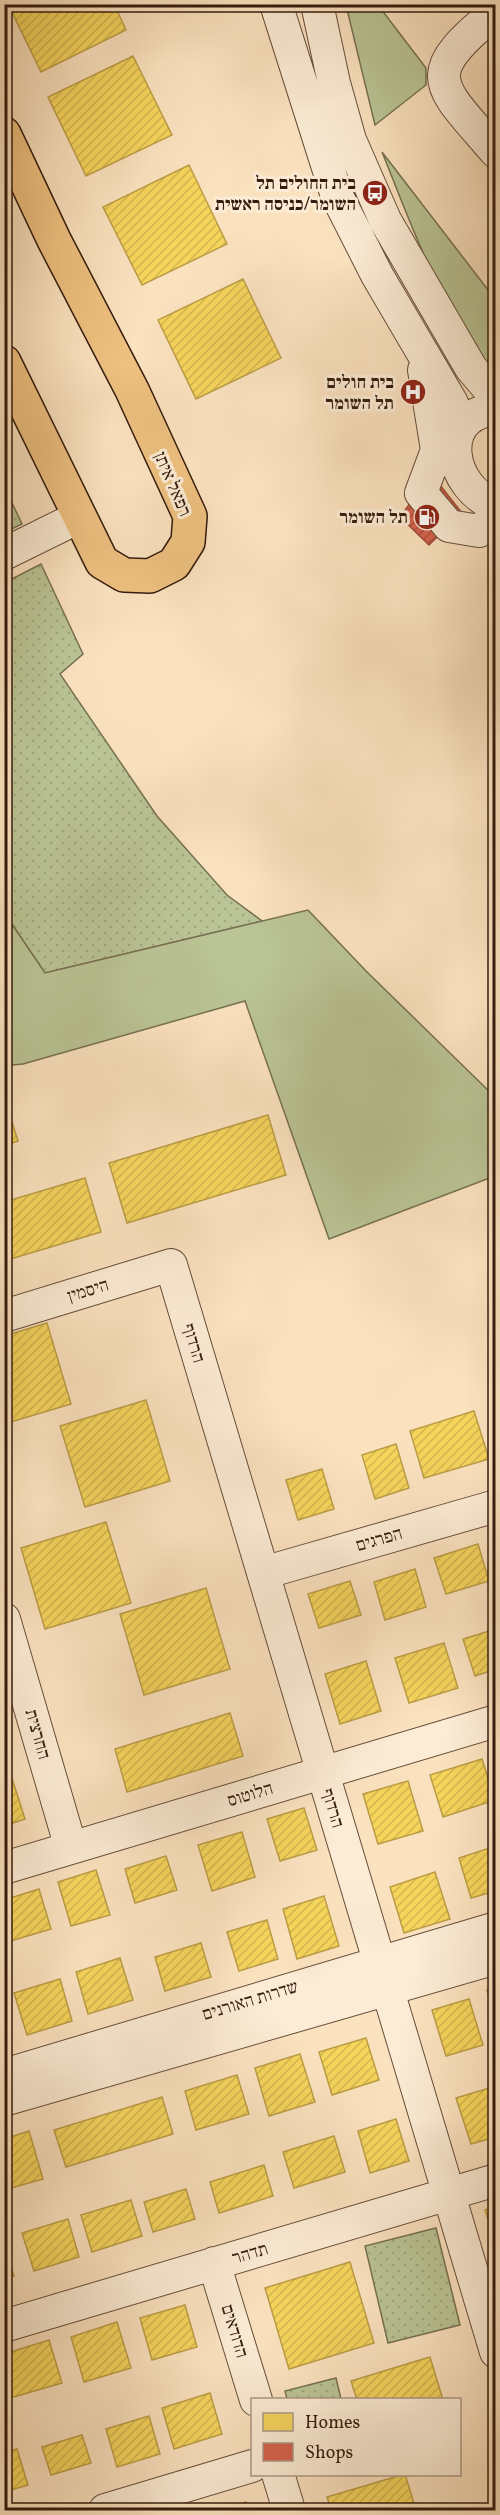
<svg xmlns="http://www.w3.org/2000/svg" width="500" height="2515" font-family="Vollkorn,'Frank Ruhl Libre',serif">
  <defs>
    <pattern id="grass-dots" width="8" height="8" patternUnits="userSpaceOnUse" patternTransform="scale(1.5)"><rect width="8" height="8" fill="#bac495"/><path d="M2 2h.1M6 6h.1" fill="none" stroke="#a0a87f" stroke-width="1.8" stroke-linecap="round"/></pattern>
    <pattern id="homes-hatch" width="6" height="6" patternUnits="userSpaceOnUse" patternTransform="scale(1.5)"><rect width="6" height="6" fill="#f6d55c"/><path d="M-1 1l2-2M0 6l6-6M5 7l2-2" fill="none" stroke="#d4b64f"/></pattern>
    <pattern id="shops-hatch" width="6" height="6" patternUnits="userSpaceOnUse" patternTransform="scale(1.5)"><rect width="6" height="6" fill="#d6604d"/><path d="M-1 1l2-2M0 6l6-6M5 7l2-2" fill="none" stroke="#ae4e3e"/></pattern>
  </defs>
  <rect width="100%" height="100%" fill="#fbe2bf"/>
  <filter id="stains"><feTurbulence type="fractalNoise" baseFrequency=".00333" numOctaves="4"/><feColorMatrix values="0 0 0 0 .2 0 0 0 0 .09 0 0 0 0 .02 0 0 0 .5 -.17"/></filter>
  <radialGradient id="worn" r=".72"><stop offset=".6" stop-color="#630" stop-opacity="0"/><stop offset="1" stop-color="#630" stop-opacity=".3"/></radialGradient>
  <path fill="url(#grass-dots)" stroke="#777052" stroke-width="1.5" d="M4,486L22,524L5,532L4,531Z
    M41,564L83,654L60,674L157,816L227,895L262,921L45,973L5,914L4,583Z
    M436,2228L460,2325L388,2343L365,2246Z
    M336,2378L341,2399H287L285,2391Z"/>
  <path fill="#bac495" stroke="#777052" stroke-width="1.5" d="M346,5H378L426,68V85L375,125Z
    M382,152L495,299V372C450,336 405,208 382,152Z
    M308,910L366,971L495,1097V1176L329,1239L245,1001L23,1064L13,1065L5,1061V914L45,973Z"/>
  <path fill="url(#homes-hatch)" stroke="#bc9d45" stroke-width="1.5" d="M8,4H114L126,30L41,72Z
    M133,56L172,135L86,176L48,97Z
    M189,165L227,244L142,285L103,207Z
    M243,279L281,358L196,399L158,320Z
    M4,1096L18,1141L4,1146Z
    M268,1115L286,1175L127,1223L109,1163Z
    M85,1178L101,1232L4,1261V1202Z
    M47,1323L71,1404L4,1424V1336Z
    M146,1400L170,1481L85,1507L60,1426Z
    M474,1411L489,1459L424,1478L410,1431Z
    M396,1444L409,1488L375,1499L362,1455Z
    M322,1469L334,1509L298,1520L286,1480Z
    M106,1522L131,1603L45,1629L21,1548Z
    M478,1544L489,1581L446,1594L434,1558Z
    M415,1569L426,1607L385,1620L374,1582Z
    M350,1581L361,1615L319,1628L308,1594Z
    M206,1588L230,1669L144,1695L120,1614Z
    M496,1629V1669L475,1676L463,1639Z
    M444,1643L458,1688L409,1703L395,1658Z
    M366,1661L381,1711L340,1724L325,1674Z
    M230,1713L243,1756L127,1792L115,1749Z
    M482,1759L495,1800L443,1817L430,1775Z
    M11,1775L25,1819L4,1826V1777Z
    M408,1781L423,1831L378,1844L363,1794Z
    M304,1808L317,1850L280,1861L267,1819Z
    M242,1832L255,1877L212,1891L198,1845Z
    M496,1846V1891L471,1898L459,1858Z
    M166,1856L177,1890L135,1903L125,1869Z
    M96,1870L110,1915L71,1926L58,1882Z
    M435,1872L450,1919L404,1933L390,1887Z
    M39,1889L51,1929L4,1943V1900Z
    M324,1896L339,1946L297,1959L283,1909Z
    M267,1920L278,1959L239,1971L227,1932Z
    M201,1943L211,1977L165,1991L155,1957Z
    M120,1958L133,2000L88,2014L76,1972Z
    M60,1979L72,2021L27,2035L14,1993Z
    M496,1987V2018L487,1990Z
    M469,1999L483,2045L446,2056L432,2010Z
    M366,2038L379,2080L332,2095L319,2052Z
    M300,2054L315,2102L269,2116L255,2068Z
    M237,2075L249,2114L196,2130L185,2091Z
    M496,2086V2137L471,2144L456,2098Z
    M162,2097L173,2134L66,2167L54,2130Z
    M396,2119L409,2161L370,2173L358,2131Z
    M29,2131L43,2179L4,2190V2139Z
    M334,2136L345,2172L294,2188L283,2152Z
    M264,2165L273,2196L219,2213L210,2182Z
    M186,2189L195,2219L153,2232L144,2202Z
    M131,2200L142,2236L92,2252L81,2215Z
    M496,2206V2244L485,2210Z
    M68,2219L79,2257L34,2271L22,2233Z
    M4,2245L14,2276L4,2279Z
    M350,2262L374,2343L289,2369L265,2288Z
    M185,2305L197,2347L152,2360L140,2318Z
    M117,2322L131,2368L84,2382L71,2337Z
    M49,2340L62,2383L10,2398L4,2380V2354Z
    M430,2357L443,2400H357L351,2381Z
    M210,2393L222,2434L174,2449L162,2408Z
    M149,2416L160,2454L117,2467L106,2429Z
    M82,2435L91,2463L51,2475L42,2447Z
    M17,2449L28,2485L4,2492V2453Z
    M405,2474L416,2510H331L327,2497Z
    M246,2502L249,2510H218Z"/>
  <path fill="url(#shops-hatch)" stroke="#a54b3a" stroke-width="1.5" d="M436,480L462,513L429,545L400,517L413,499Z"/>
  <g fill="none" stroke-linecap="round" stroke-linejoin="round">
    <g stroke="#664d3a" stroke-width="34">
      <path id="minor" d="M276,4L337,196L377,275L452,403L456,417V439
        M317,4L334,83L350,140L385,220L471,368L496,397
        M496,12C416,76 438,84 496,152
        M424,370L437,450L421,493L449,526L479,531L496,516
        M496,409C435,415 449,489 496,505
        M4,554L79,517
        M4,1316L171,1265L496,2352
        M263,1573L496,1506
        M4,1619L71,1848
        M4,1868L496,1721
        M4,2075L496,1928
        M4,2100L496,1958
        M214,2263L256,2400
        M4,2326L496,2180
        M278,2474L289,2510
        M105,2510L252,2466"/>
    </g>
    <g stroke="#341b0e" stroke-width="36">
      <path id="major" d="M4,134L54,240L132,390L190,516L188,542L174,564L150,576L124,575L102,562L4,362"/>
    </g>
    <use href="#minor" stroke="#fcecd5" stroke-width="32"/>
    <use href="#major" stroke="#eec180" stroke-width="33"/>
  </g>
  <defs>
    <g id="bus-disc" transform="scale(1.35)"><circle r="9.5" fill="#8f2418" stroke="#fcecd5"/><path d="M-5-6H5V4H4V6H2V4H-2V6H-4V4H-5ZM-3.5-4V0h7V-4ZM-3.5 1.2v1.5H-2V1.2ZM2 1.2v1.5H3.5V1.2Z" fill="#fff"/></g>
    <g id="hospital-disc" transform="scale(1.35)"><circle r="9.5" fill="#8f2418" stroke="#fcecd5"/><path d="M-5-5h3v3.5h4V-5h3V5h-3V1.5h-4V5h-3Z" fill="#fff"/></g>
    <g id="fuel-disc" transform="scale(1.35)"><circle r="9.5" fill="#8f2418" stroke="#fcecd5"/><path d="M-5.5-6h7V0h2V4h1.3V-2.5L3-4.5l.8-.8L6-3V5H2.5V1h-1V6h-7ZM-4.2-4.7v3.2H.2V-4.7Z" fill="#fff"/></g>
  </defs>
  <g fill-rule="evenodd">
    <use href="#bus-disc" x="375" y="193"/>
    <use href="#hospital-disc" x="413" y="392"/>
    <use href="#fuel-disc" x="427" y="517"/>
  </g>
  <g text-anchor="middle" stroke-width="6" stroke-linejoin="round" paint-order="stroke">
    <g font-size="18" font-weight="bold" fill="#341b0e" stroke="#fcecd5" text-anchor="end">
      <text x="356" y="189">בית החולים תל<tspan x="356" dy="21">השומר/כניסה ראשית</tspan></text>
      <text x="394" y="388">בית חולים<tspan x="394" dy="21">תל השומר</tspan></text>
      <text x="408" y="523">תל השומר</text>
    </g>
    <g font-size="18" fill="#341b0e" stroke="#fcecd5">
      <text transform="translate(173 484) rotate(67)" y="6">רפאל איתן</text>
      <text transform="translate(88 1290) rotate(-17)" y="6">היסמין</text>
      <text transform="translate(194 1343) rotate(73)" y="6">הרדוף</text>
      <text transform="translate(379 1539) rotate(-16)" y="6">הפרגים</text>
      <text transform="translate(38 1734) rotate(74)" y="6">החרצית</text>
      <text transform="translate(250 1794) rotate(-17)" y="6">הלוטוס</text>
      <text transform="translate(333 1808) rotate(73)" y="6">הרדוף</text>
      <text transform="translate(250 2000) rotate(-17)" y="6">שדרות האורנים</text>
      <text transform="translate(250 2253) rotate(-17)" y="6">תדהר</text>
      <text transform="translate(235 2331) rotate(73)" y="6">הדודאים</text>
    </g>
  </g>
  <rect width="500" height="2515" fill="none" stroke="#fbe2bf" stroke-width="24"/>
  <rect x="6" y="6" width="488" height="2503" fill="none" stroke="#341b0e" stroke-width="3"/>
  <rect x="12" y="12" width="476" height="2491" fill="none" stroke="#341b0e" stroke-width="1.5"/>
  <rect x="251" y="2398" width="210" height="78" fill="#fcecd5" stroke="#ac9885" stroke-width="1.5"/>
  <rect x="263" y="2413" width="30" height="18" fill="#f6d55c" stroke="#ac9885" stroke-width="1.5"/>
  <text x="305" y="2428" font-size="18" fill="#341b0e">Homes</text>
  <rect x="263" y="2443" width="30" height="18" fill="#d6604d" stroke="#ac9885" stroke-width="1.5"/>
  <text x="305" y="2458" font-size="18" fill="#341b0e">Shops</text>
  <rect width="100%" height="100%" filter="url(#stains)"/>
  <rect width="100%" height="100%" fill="url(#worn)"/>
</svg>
